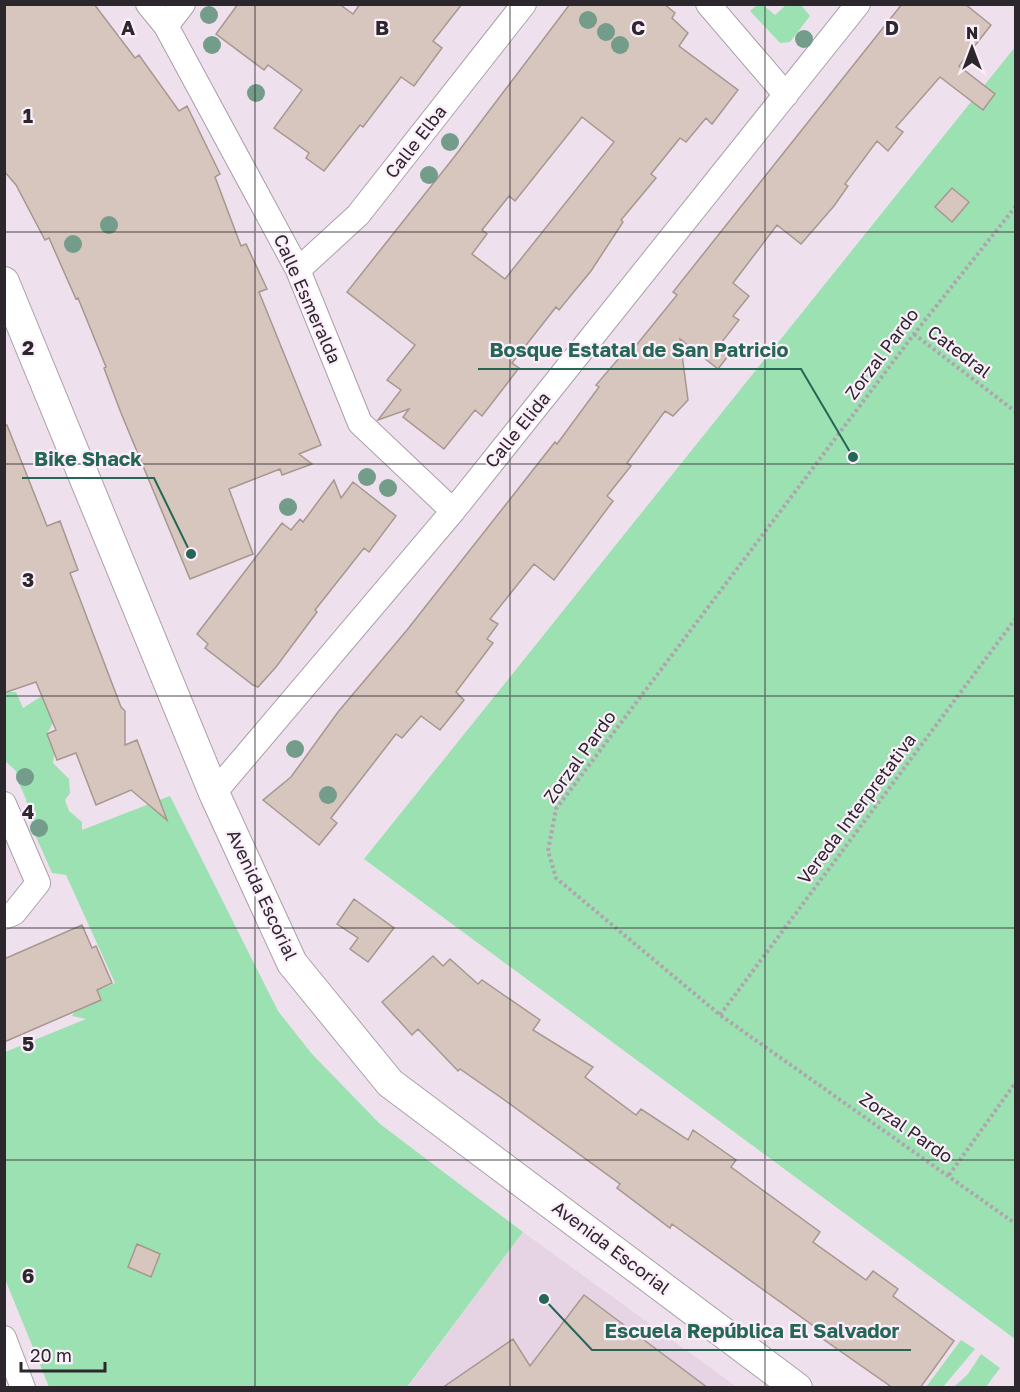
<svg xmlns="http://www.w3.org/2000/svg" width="1020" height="1392" font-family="'Golos Text',sans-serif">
  <rect width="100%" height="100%" fill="#eee1ed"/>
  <path fill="#e6d3e4" d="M523,1232L737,1387L407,1388Z"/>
  <path fill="#9ce1b2" d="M757,5H763L775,15L786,5H801L810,16L790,42L780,43L750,11Z
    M1015,47V1339L364,859Z
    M4,683L8,692H16L23,708L42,696L62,706L47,734L55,748L53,763L69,779L70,793L65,800L69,811L82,822V830L170,796L278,1011L312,1054L380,1124L523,1232L407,1387H49L5,1279V1052L86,1019L72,1016L75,1011L101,1000L97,990L115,983L66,875L52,873L33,830L26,799L17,779L16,771L5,761Z
    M961,1340L975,1349L943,1387H926Z
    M981,1354L1000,1368L986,1387H954L968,1374Z"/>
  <path fill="#d7c6be" stroke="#a79790" stroke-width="1.5" fill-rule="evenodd" d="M4,4H94L135,58L139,55L179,111L187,106L220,174L215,177L241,246L246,244L267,289L259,292L321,445L299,454L312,464L282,475L280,469L229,489L253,554L190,579L121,413L104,368L106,367L78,298L76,299L49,238L45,240L16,185L4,171Z
    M238,4H339L353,14L360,4H462L433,41L442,48L414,86L401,77L363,127L360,125L324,171L306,158L309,153L274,128L302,90L268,65L264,70L216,34Z
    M570,4H664L675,13L672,18L688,33L679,46L738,90L712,124L706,118L686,142L680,138L651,174L656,178L621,220L623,222L591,271L559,310L556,307L512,363L519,368L482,416L475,410L444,449L403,417L409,409L378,420L401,390L387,380L415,345L347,292L455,156ZM582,117L614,142L505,279L472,254L487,234L482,230L509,196L515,201Z
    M902,4H965L991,25L959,66L995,94L983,110L940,77L896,127L903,132L888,151L877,141L845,184L848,186L834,206L801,244L777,225L733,283L749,296L733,316L739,320L721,343L732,351L718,369L680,339L688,400L673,416L665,411L627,463L631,466L607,496L613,501L554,580L534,564L490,619L498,624L487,639L493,643L456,692L464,700L440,730L421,716L402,738L396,734L331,818L337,823L319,845L263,800L291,777L338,712L407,630L555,442L557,444L599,387L596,385L626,350L630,353L677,295L673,292Z
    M952,188L969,202L952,222L935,207Z
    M4,425H7L47,526L60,521L78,570L70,573L121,707L125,711V745L137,740L167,820L131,790L96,805L76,753L57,760L47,734L56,730L36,682L4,693Z
    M334,480L341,498L353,482L396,516L369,552L364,548L315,610L317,612L276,667L258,687L253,685L205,648L208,644L197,634L282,523L291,530L300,519L303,522Z
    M354,899L394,928L368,962L350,949L358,938L337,924Z
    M82,925L92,948L96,946L112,983L97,990L101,1000L4,1042V959Z
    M433,956L443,966L450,959L478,984L482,980L540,1020L533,1030L593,1067L585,1077L636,1115L641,1109L688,1140L693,1130L736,1160L731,1167L820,1232L813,1242L866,1280L873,1271L898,1289L893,1296L954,1341L920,1388H893L823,1339L826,1335L672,1224L670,1228L617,1188L620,1184L503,1099L460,1069L458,1071L418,1029L412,1035L382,1002Z
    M137,1244L160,1254L151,1277L128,1267Z
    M584,1295L708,1388H442L513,1339L530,1366Z"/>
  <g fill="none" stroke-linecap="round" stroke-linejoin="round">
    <g stroke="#ab9faa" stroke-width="26">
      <path id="minor" d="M148,4L166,26L298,270L360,423L453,511
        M708,4L786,95
        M166,26L183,4
        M298,270L358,215L524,4
        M214,793L453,511L858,4
        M4,804L38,883L14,913L4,917
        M4,1338L23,1388"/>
    </g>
    <g stroke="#ab9faa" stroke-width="32">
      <path id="tertiary" d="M4,282L214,793L292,963L390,1083L797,1388"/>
    </g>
    <path stroke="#afa5ae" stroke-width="4" stroke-dasharray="3 3" stroke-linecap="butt" d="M1016,206L914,334L556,809L548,851L556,878L720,1015L1016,1224
      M914,334L1016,412
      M720,1015L1016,618
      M949,1175L1016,1082"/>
    <use href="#minor" stroke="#fff" stroke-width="24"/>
    <use href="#tertiary" stroke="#fff" stroke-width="30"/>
  </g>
  <g fill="#739d8a">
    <circle cx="209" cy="15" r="9"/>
    <circle cx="588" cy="20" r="9"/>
    <circle cx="606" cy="32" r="9"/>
    <circle cx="804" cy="39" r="9"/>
    <circle cx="212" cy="45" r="9"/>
    <circle cx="620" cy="45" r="9"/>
    <circle cx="256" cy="93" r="9"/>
    <circle cx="450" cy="142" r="9"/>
    <circle cx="429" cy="175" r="9"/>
    <circle cx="109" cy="225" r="9"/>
    <circle cx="73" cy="244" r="9"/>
    <circle cx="367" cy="477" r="9"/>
    <circle cx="388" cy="488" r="9"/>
    <circle cx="288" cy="507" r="9"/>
    <circle cx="295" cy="749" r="9"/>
    <circle cx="25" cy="777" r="9"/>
    <circle cx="328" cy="795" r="9"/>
    <circle cx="39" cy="828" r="9"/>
  </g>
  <path fill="none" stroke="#2c272c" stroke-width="1.5" stroke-opacity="0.55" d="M255,4V1388M510,4V1388M765,4V1388M4,232H1016M4,464H1016M4,696H1016M4,928H1016M4,1160H1016"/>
  <g text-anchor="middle" stroke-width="4.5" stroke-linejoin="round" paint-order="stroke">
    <g font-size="18" fill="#2c272c" stroke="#fbeefa">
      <text transform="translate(416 142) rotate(-52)" y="6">Calle Elba</text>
      <text transform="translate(307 299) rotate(66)" y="6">Calle Esmeralda</text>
      <text transform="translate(959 352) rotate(37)" y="6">Catedral</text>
      <text transform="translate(882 354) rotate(-53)" y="6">Zorzal Pardo</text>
      <text transform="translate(518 430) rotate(-51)" y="6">Calle Elida</text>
      <text transform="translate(580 757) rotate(-54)" y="6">Zorzal Pardo</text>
      <text transform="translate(857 809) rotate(-53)" y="6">Vereda Interpretativa</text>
      <text transform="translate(262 895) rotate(65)" y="6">Avenida Escorial</text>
      <text transform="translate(906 1128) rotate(35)" y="6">Zorzal Pardo</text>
      <text transform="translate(611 1248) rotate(37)" y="6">Avenida Escorial</text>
    </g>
  </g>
  <g font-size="20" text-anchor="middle" font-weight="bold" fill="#2c272c" stroke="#fbeefa" stroke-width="4.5" stroke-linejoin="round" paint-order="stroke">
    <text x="128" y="35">A</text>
    <text x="382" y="35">B</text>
    <text x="638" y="35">C</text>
    <text x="892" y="35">D</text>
    <text x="28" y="123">1</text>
    <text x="28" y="355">2</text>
    <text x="28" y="587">3</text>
    <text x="28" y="819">4</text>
    <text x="28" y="1051">5</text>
    <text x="28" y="1283">6</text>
  </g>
  <path fill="none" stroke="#256655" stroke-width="2" d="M853 457L801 369H478M191 554L154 478H22M544 1299L592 1350H911"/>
  <g fill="#256655" stroke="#fbeefa" stroke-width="2">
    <circle cx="853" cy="457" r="6"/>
    <circle cx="191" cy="554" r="6"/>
    <circle cx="544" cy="1299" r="6"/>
  </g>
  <g font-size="20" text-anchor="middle" font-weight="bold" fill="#256655" stroke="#fbeefa" stroke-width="4.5" stroke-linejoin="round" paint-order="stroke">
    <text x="639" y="357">Bosque Estatal de San Patricio</text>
    <text x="88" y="466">Bike Shack</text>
    <text x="752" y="1338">Escuela República El Salvador</text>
  </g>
  <rect width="1020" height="1392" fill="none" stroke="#2c272c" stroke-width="12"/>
  <g transform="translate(972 48)" stroke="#fbeefa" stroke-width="4.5" paint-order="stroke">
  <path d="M0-4.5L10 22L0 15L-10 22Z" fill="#2c272c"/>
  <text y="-9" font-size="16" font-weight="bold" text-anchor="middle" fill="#2c272c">N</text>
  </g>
  <path d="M21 1362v9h84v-9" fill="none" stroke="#2c272c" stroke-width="3"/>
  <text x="30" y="1362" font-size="18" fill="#2c272c" stroke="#fbeefa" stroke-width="4.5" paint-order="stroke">20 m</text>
</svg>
